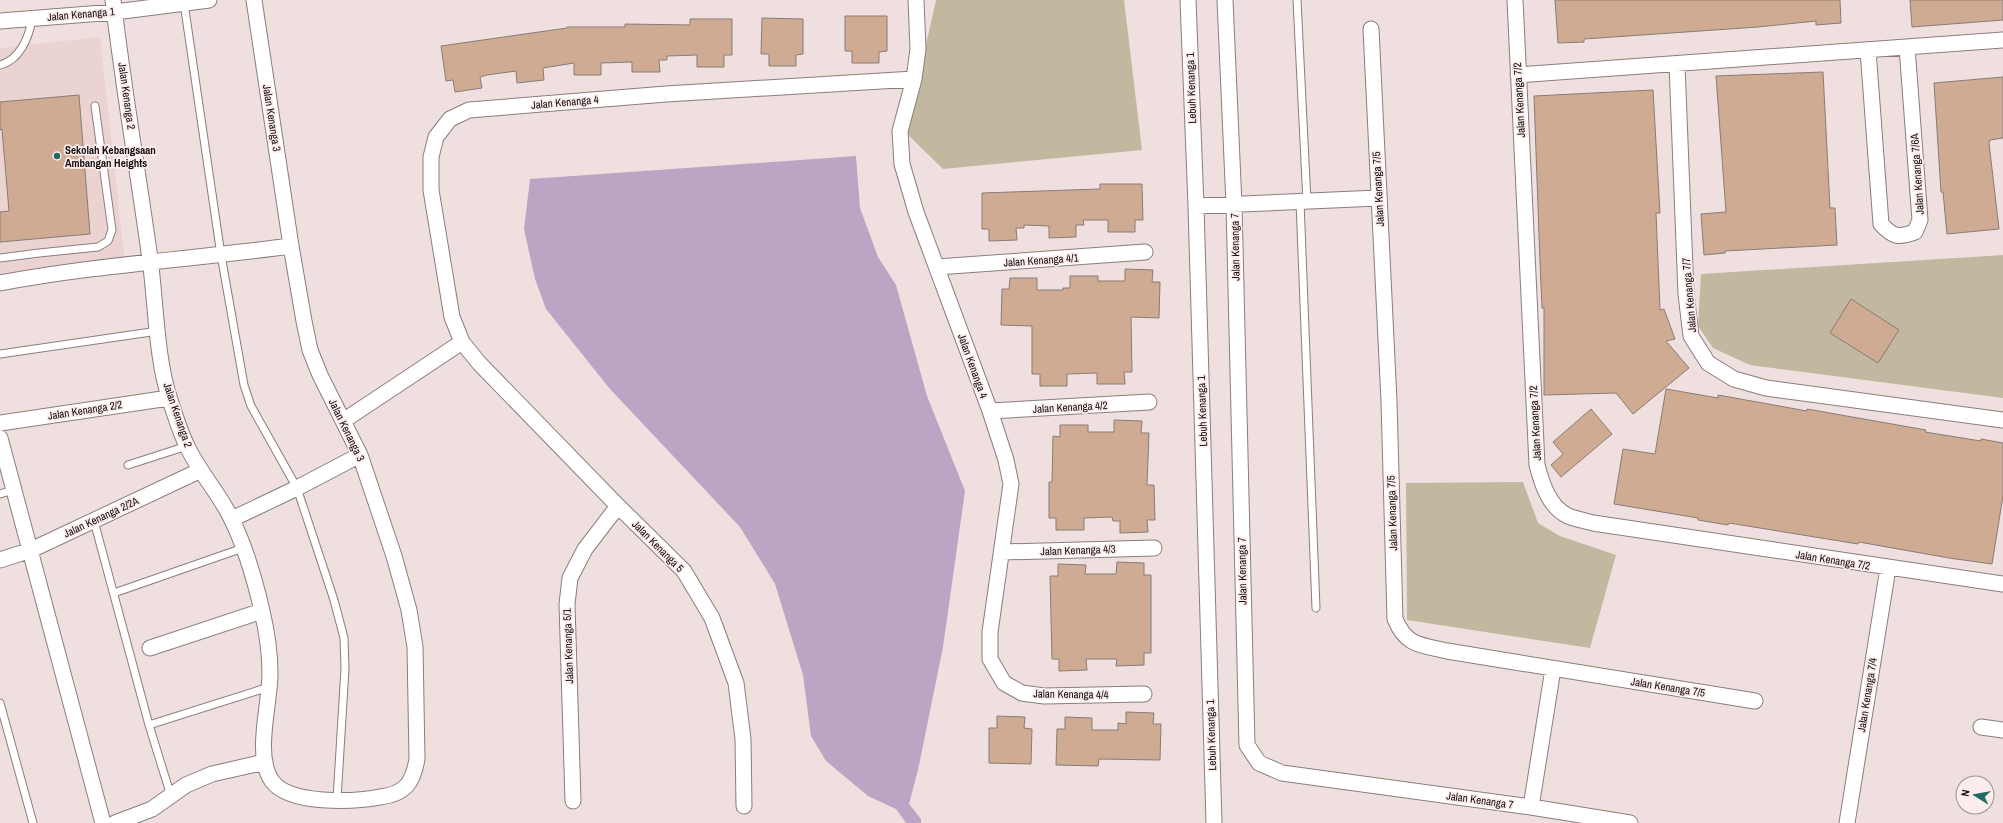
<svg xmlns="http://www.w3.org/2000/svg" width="2003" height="823" font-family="'Archivo Narrow',sans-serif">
  <rect width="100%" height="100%" fill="#efe0df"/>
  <path fill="#ebd3d2" d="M100,37L125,264L0,288V48Z"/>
  <path fill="#c2b8a0" d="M936,0H1124L1142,150L943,169L906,133Z
    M2003,255V398L1750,365L1713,348L1698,326L1701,274Z
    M1523,482L1538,523L1560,536L1616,555L1590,648L1407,620L1406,483Z"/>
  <path fill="#bca4c5" d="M856,156L860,208L878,257L896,285L927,396L965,491L943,647L918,770L909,804L921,819V823H906L896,809L868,796L826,761L811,736L803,675L775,584L740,527L610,389L546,309L535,279L524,229L530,179Z"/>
  <path fill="#d0ab94" stroke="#877c75" d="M1555,0H1840L1841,23L1816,25V21L1758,27L1584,39V42L1558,43Z
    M1910,0H2003V20L1912,27Z
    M845,16H887V51L879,52V63H852V51H845Z
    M762,18L803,19V54L796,55V66H769V54H761Z
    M690,19H732V55H724V67H697V55L667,56V60H659L660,72H632V62L601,63V75H574V63L543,68L544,80L517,83L516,71L487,75L480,77L482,88L455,92L453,80L446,81L441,46L567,28V27H625V24L690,25Z
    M1823,72L1830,208H1835L1837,245L1725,251V253L1704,255L1701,214L1726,212L1716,76Z
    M2003,77V138L1990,140L1989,143L1999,229L1947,234L1943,192H1941L1934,83Z
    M1653,90L1660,213H1656L1660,310L1664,309L1675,339L1666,341L1689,368L1633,414L1616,393L1544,395V308H1542L1540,262L1534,96Z
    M79,95L90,234L0,242V212L9,211L2,129L0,130V102Z
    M1100,184H1142L1143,220H1135V232H1108V220H1083L1084,225H1076V237L1049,238V226L1024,225V228H1016L1017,240L989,241V229H982V193L1100,189Z
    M1125,269L1153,270L1152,282H1160L1159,318L1131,317L1132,372H1124L1125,384H1097V373L1067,374V386H1040V374H1032V326L1001,325L1002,289H1009L1010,278H1037V290H1063V288H1070V276H1098V281H1125Z
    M1851,299L1899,330L1878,363L1830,333Z
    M1666,389L1718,398V395L1807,411V409L1926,430L1925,432L1981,441V439L2003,443V496L1992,564L1949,558L1859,542L1858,544L1729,523L1728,525L1698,520V518L1614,504L1623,449L1655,454Z
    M1591,409L1612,434L1561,477L1551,465L1563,454L1553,442Z
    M1114,420L1142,421L1141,433H1149L1147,485H1154L1155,520H1147L1148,532L1120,533V521H1113L1112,517L1084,518V530H1056V518H1049V482H1052L1053,436L1060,437V425H1088V432H1114Z
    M1117,562L1144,563V575H1151V653H1144V665L1116,666L1117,659H1086L1087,670L1059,671V659H1052L1050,576H1058V564L1086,565L1085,574H1116Z
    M1126,712L1154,713L1153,724H1161L1160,760L1099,759L1098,766L1056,765L1057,729H1065V717L1092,718V730H1118V723L1126,724Z
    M997,716L1025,717L1024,728L1032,729L1031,764L989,763V728H997Z"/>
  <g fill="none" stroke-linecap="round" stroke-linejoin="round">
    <g stroke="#8b7d7c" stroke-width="9">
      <path id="lane" d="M1297,0L1307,202
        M184,3L221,255L244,385L251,406L297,488L334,600L344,638L345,669L337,799
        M0,65C20,60 29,37 32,19
        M1300,202L1316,608
        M0,258L39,253L98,247L108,241L112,230L95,106
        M0,354L158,331
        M128,465L187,446
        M0,494L14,490
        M94,521L149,725L171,796
        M114,593L243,548
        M0,703L33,823
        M149,725L269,687"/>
    </g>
    <g stroke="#8b7d7c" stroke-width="17">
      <path id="street" d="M113,0C123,86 138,172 150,259C156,303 156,358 170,400C175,415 180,432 187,446C199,472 219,493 231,518C245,546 255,580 262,611C267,632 270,653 270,674C270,705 254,755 272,781C289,805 354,802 380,797C405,794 413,783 417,759L415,647L409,610L394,556L360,455L320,375L310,350L304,321L291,246L254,0
        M916,0L918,49L914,79L900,131L902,164L916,212L990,411L1006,460L1011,484L990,632V659L1004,683L1022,693L1044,696L1144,694
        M1188,0L1196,206L1214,823
        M1225,0L1234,205L1247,745L1259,763L1282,773L1531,807L1630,823
        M1515,0L1537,465C1542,484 1549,507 1568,516C1576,519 1585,521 1593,523L2003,584
        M0,21L115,12L209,0
        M1371,29L1389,401L1395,619C1406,646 1421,645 1447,651L1755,701
        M1868,50L1881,224C1893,237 1898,238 1915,232L1920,220L1907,47
        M1677,65L1686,294L1691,336L1708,363L1734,379L1766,388L2003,420
        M1518,75L2003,40
        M1196,206L1378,198
        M937,267L1145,252
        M0,283C96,265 194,259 291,246
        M990,411L1149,402
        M343,421L462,342
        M0,423L169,398
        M0,438L103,823
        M232,519L297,488L360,455
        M1002,552L1154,548
        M0,560L31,550L201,470
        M150,648L262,611
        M1981,727L2003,730
        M573,801L567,604L570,578L585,549L618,506
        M744,806L743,739L736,683L712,618L684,571L618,506L479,363L462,342L452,317L431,190V157L436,137L450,119L469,110L666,94L914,79
        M1531,807L1553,669
        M115,823L152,809L186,785L212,774L265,762
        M1847,823L1888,568"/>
    </g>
    <use href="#lane" stroke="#fff" stroke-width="7"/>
    <use href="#street" stroke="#fff" stroke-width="15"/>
  </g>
  <circle fill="#226b63" stroke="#fcedec" stroke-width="1.5" cx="57" cy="156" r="4"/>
  <g text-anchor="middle" stroke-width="3.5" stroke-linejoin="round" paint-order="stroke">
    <g font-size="11" fill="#120d0d" stroke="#fcedec">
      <text transform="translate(81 14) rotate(-5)" y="4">Jalan Kenanga 1</text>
      <text transform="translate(1191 88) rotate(-92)" y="4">Lebuh Kenanga 1</text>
      <text transform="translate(127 96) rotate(82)" y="4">Jalan Kenanga 2</text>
      <text transform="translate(1519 100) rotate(-93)" y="4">Jalan Kenanga 7/2</text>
      <text transform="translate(565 102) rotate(-5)" y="4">Jalan Kenanga 4</text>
      <text transform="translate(272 118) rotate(81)" y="4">Jalan Kenanga 3</text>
      <text transform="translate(1917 174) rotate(-94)" y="4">Jalan Kenanga 7/6A</text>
      <text transform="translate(1378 189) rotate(-93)" y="4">Jalan Kenanga 7/5</text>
      <text transform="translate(1235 247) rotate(-91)" y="4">Jalan Kenanga 7</text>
      <text transform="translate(1041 260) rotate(-4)" y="4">Jalan Kenanga 4/1</text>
      <text transform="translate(1689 295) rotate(-95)" y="4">Jalan Kenanga 7/7</text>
      <text transform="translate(973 366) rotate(70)" y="4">Jalan Kenanga 4</text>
      <text transform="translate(1070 407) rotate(-3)" y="4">Jalan Kenanga 4/2</text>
      <text transform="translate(85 410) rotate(-9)" y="4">Jalan Kenanga 2/2</text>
      <text transform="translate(1202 411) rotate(-92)" y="4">Lebuh Kenanga 1</text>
      <text transform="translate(178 415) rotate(71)" y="4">Jalan Kenanga 2</text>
      <text transform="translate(1535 423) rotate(-93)" y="4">Jalan Kenanga 7/2</text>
      <text transform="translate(347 430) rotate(64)" y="4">Jalan Kenanga 3</text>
      <text transform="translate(1392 513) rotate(-92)" y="4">Jalan Kenanga 7/5</text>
      <text transform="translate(101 517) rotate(-25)" y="4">Jalan Kenanga 2/2A</text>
      <text transform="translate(658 546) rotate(45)" y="4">Jalan Kenanga 5</text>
      <text transform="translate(1078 550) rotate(-2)" y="4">Jalan Kenanga 4/3</text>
      <text transform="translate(1833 560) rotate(9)" y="4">Jalan Kenanga 7/2</text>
      <text transform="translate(1242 571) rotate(-91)" y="4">Jalan Kenanga 7</text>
      <text transform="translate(568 646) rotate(-92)" y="4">Jalan Kenanga 5/1</text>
      <text transform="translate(1668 687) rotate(9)" y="4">Jalan Kenanga 7/5</text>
      <text transform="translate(1071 694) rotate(1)" y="4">Jalan Kenanga 4/4</text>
      <text transform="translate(1867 695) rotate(-81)" y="4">Jalan Kenanga 7/4</text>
      <text transform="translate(1211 735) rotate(-92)" y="4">Lebuh Kenanga 1</text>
      <text transform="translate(1480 800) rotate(8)" y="4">Jalan Kenanga 7</text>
    </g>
    <g font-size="11" font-weight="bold" fill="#120d0d" stroke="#fcedec" text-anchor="start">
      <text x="65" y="154">Sekolah Kebangsaan<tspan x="65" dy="13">Ambangan Heights</tspan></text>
    </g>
  </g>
  <g transform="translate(1975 795) rotate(281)"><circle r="19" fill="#fcedec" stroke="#9e9393"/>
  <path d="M0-3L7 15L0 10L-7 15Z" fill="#226b63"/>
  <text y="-6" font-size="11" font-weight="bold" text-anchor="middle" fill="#120d0d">N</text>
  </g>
</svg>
